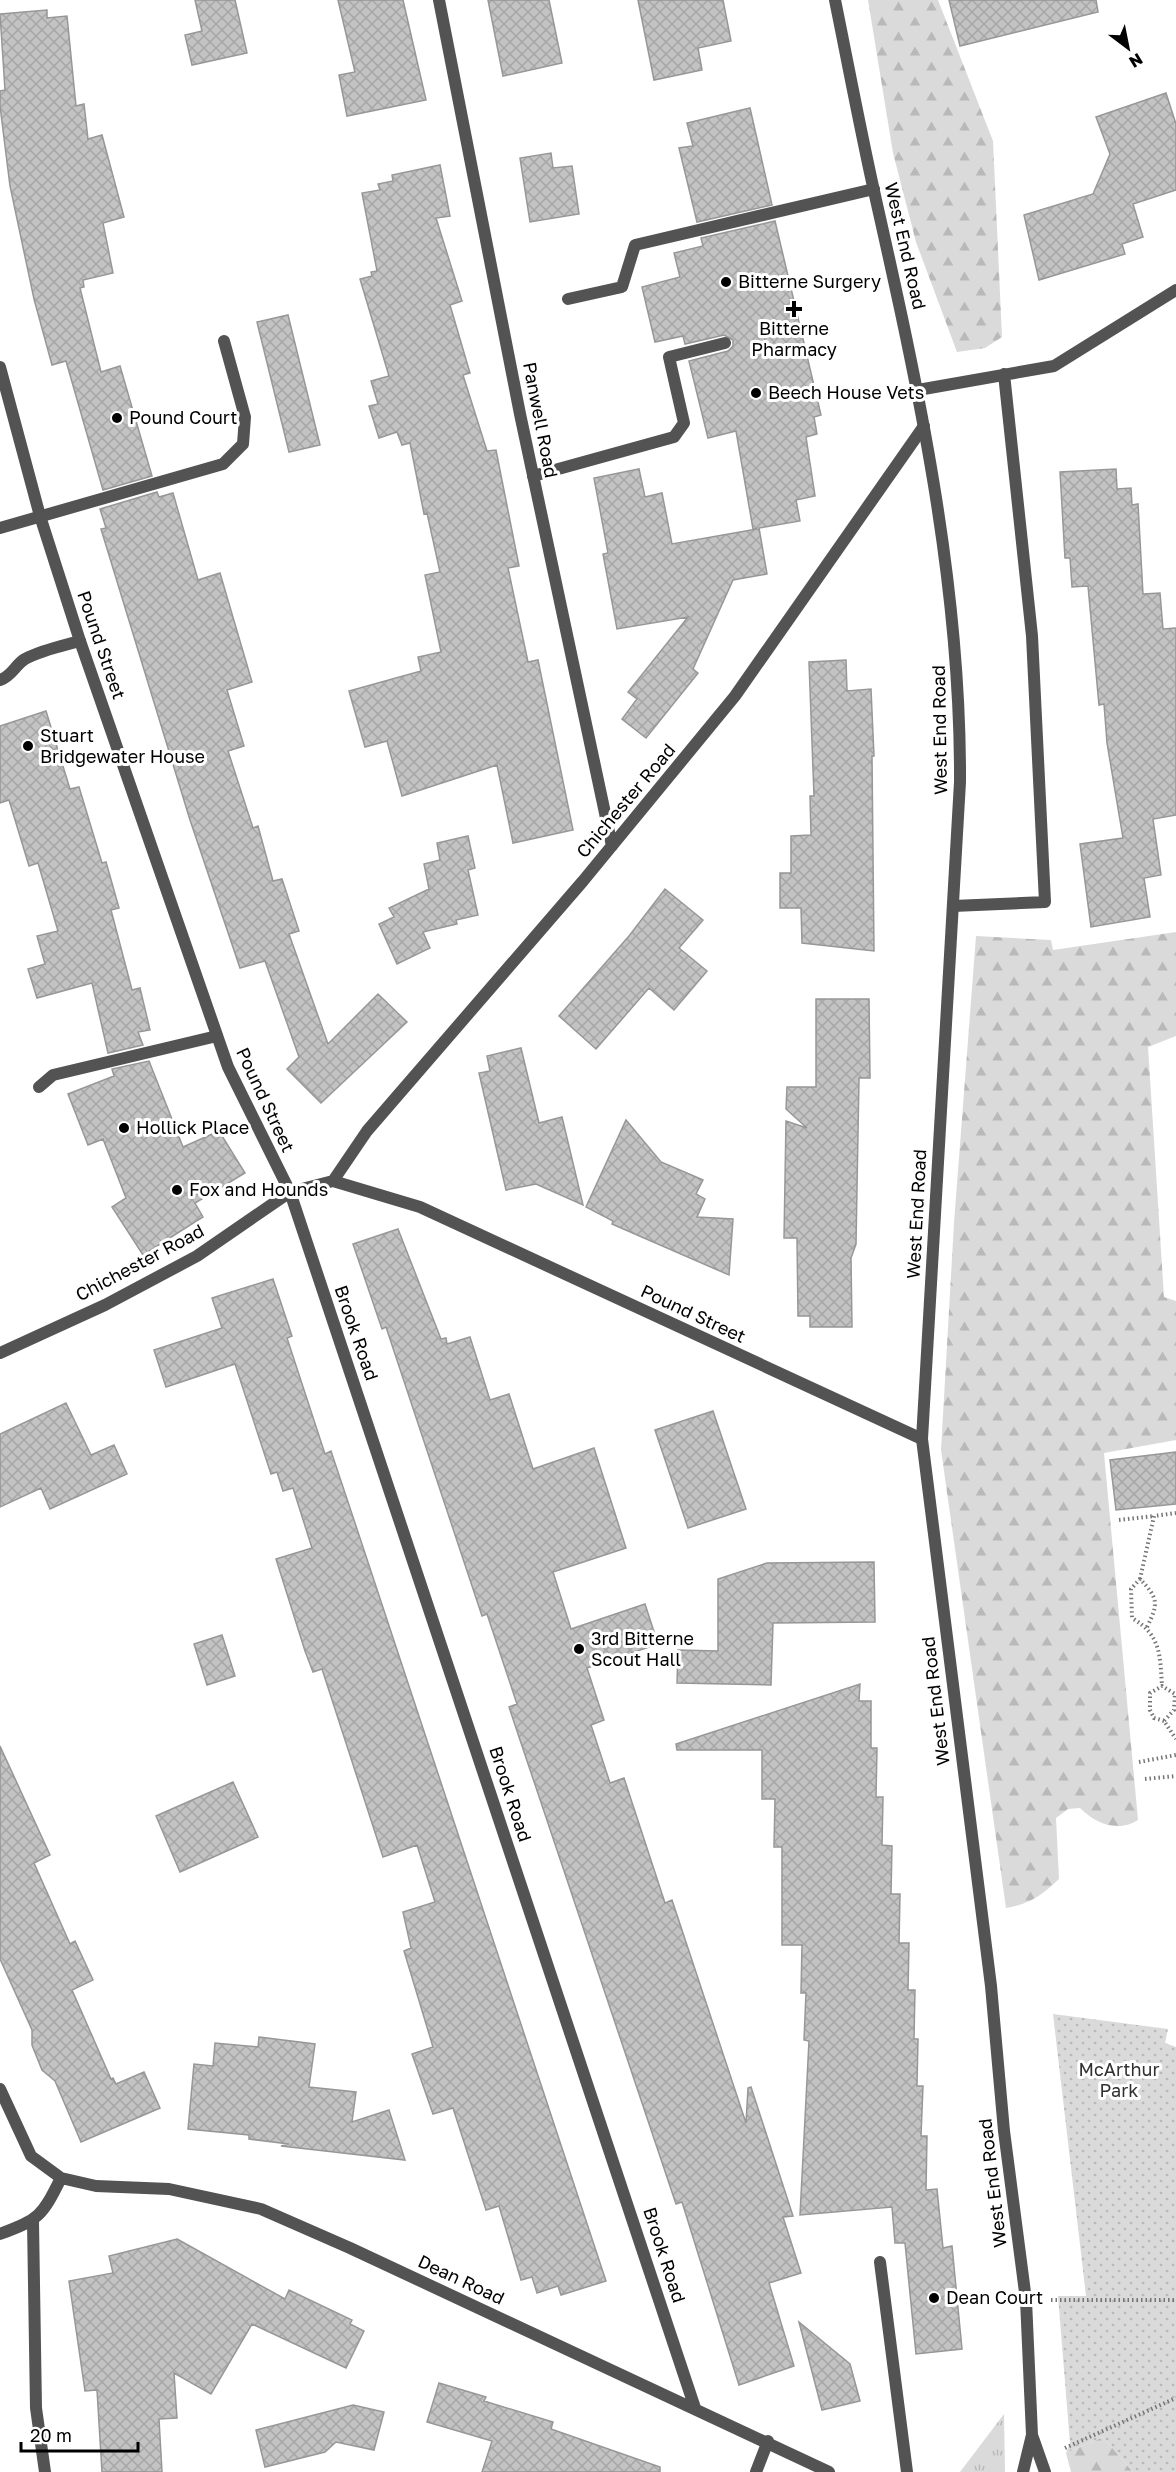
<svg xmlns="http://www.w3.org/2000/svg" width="1176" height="2472" font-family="'Golos Text',sans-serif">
  <defs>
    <pattern id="grass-tufts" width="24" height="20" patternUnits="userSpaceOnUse" patternTransform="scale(1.5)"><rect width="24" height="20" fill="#dadada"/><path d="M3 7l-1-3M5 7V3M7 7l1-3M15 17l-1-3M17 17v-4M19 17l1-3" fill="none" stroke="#b9b9b9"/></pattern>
    <pattern id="forest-firs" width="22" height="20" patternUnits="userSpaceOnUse" patternTransform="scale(1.5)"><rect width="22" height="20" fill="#dadada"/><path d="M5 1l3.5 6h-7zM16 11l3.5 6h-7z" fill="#b9b9b9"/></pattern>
    <pattern id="park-dots" width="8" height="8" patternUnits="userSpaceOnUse" patternTransform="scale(1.5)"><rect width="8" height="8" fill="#dadada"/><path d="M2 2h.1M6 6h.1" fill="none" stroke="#b9b9b9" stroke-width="1.8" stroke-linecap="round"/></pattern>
    <pattern id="building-cross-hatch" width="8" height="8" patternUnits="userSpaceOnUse" patternTransform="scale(1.5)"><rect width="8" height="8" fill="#c3c3c3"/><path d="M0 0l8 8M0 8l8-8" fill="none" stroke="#a6a6a6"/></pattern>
  </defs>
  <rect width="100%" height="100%" fill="#fff"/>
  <path fill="url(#grass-tufts)" d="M1004,2414L1005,2472H960Z"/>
  <path fill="url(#forest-firs)" d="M868,0H938L993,141L1002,337L985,348L957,352L916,242L893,153Z
    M1176,932V1036L1148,1047L1164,1297L1176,1301V1440L1104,1453L1138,1820C1118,1833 1096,1824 1080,1808L1068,1809L1056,1818L1059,1879C1042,1895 1030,1904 1006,1908L941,1450L954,1223L976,936L1051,940L1053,950Z
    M1103,2437L1133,2472H1071L1066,2453Z"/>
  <path fill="url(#park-dots)" d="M1053,2014L1168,2029L1165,2043L1176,2047V2472H1133L1103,2437L1066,2453L1070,2443L1058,2296H1086Z"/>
  <path fill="url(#building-cross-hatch)" stroke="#979797" stroke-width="1.5" d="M195,0H235L247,53L192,65L185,35L202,31Z
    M338,0H403L426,100L347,116L339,75L355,72Z
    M488,0H549L562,63L503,76Z
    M638,0H723L731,41L698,48L702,70L654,80Z
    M949,0H1096L1098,12L960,46Z
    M47,10V18L67,16L76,106L84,104L88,139L102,135L124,217L103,223L113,273L83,280L84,287L80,288L101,372L120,366L152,476L103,490L66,361L52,365L34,299L10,186L0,106V91L5,90L0,14Z
    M1166,93L1176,124V190L1133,204L1143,237L1122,244L1125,254L1039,280L1024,215L1093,194L1110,154L1096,117Z
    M750,108L772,205L697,222L679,148L693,146L687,123Z
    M551,153L553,168L572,166L579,214L530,222L520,158Z
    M440,165L450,216L436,218L462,301L450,305L470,373L463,375L487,451L496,450L519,566L508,568L528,662L538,660L573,830L513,843L497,765L402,796L387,741L365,747L349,691L421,671L418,657L441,652L425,575L440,572L427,513L424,514L410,443L402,445L397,432L379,438L369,406L378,404L371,381L389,376L360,279L372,276L371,272L377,271L362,193L380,190L378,184L393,181L392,175Z
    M775,221L821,415L814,417L817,434L806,437L815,496L796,500L800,521L759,528L767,574L733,580L693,669L698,673L646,738L622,719L637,699L628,692L688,617L617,629L603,554L608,553L594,478L639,469L645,497L662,493L672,544L757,529H753L736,431L708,438L689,361L728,351L733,346V340L724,335L685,344L683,336L655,342L642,287L680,277L674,253L703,246L701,238Z
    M288,315L320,445L289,452L257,322Z
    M1116,469L1117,489L1131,488L1132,505L1138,504L1143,594L1160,593L1163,629L1176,628V815L1153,819L1161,875L1144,878L1150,917L1091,927L1080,844L1123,838L1107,743L1104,704L1099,705L1088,586L1072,587L1070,558H1065L1060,472Z
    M157,492L159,497L173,493L198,580L220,573L252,682L227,690L244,746L228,751L253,828L258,826L273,881L282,879L299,931L289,934L328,1044L378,994L407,1022L321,1103L287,1069L299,1057L265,961L240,968L190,820L101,529L106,528L100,509Z
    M846,660L847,691L871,689L874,756H872L874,951L802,943L801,908H780V873H791V836L811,835L810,796H814L809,662Z
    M46,711L70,789L79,787L102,863L106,862L119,908L111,910L132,990L140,988L150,1030L138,1032L143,1045L108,1053L92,983L37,998L28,969L45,964L37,936L58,931L38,863L29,866L9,800L0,803V726Z
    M468,836L475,868L468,870L478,915L456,920L457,924L423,932L430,948L397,964L379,924L394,917L389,908L429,889L424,864L440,860L437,843Z
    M665,889L703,920L679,948L707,971L674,1010L649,988L596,1049L559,1016L629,936Z
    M816,999H869L870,1078H859L856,1244L851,1258L852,1327H810V1316H798L797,1238H784L786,1121L807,1128L786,1109L787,1087H816Z
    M521,1048L539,1123L562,1117L583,1205L536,1184L506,1190L479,1073L490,1071L487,1056Z
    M149,1061L183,1147L219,1131L245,1173L195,1203L203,1217L143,1255L112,1207L126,1198L103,1139L88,1145L68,1094L114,1076L112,1069Z
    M626,1120L661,1162L703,1180L696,1194L705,1199L697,1217L733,1219L729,1275L612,1224L613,1221L586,1207Z
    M398,1229L441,1339L446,1338L447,1344L470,1337L490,1400L509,1394L533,1469L594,1448L626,1548L553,1572L571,1629L645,1604L658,1644L587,1668L604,1720L591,1725L610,1783L624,1778L665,1903L672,1900L746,2123L748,2088L751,2087L793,2216L783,2217L801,2273L769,2283L794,2366L739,2385L682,2202L676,2204L518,1734L509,1707L517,1704L487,1614L482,1616L386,1327L382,1329L353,1244Z
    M273,1279L292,1336L287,1338L325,1454L331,1451L355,1523L606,2281L561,2295L558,2286L537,2293L532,2277L521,2280L499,2206L486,2210L453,2108L433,2114L412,2054L433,2047L404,1951L411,1948L403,1912L435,1902L417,1845L383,1857L322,1669L313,1672L305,1651L276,1559L312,1548L293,1488L283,1491L277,1472L271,1474L235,1364L166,1387L154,1350L222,1328L212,1298Z
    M66,1403L91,1455L114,1445L127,1474L50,1509L41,1488L0,1507V1434Z
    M713,1411L746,1509L688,1528L655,1430Z
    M1176,1452V1504L1116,1510L1110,1460Z
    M874,1562L875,1622L773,1623L771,1685L677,1683L678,1650L718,1651V1579L767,1563Z
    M222,1635L235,1676L207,1685L194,1644Z
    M860,1684L859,1701H871V1748H877L876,1797H883L882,1845L892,1846L891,1894H900L899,1943H909L908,1990H915L914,2039H918L917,2086H923L921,2136H927L926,2190L937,2189L943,2248L952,2246L962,2349L916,2354L905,2243H895L892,2207L800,2215L809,2041L804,2040L806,1993H801L802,1945H782V1847H774L775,1799H762V1750H677L676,1744Z
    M0,1746L50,1855L34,1863L70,1944L75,1941L93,1980L72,1990L111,2079L113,2078L116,2084L144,2072L160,2108L81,2142L55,2081L42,2070L32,2045V2030L0,1959Z
    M233,1782L258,1837L180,1872L156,1816Z
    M259,2037L315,2044L309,2087L356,2092L352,2122L389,2110L405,2160L281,2146L289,2144L249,2139V2135L188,2129L194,2064L213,2066L215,2043L258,2047Z
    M177,2239L285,2299L289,2290L352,2320L350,2324L364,2331L346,2368L252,2324L211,2394L174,2373L177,2418L159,2419L162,2472H102L97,2390L85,2391L69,2281L113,2273L109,2256Z
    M799,2322L850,2364L860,2401L822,2410Z
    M439,2383L486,2397L484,2401L553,2422L551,2429L660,2467V2472H482L492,2441L427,2422Z
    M353,2405L384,2412L374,2450L336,2442L325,2452L265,2467L256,2430Z"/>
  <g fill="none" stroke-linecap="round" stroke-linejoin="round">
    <path stroke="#757575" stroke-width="4" stroke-dasharray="1.5 3" stroke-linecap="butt" d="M1119,1520L1154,1516
      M1140,1579L1154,1516L1176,1513
      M1147,1627C1159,1603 1158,1598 1140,1579L1131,1589L1132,1618C1161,1635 1160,1655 1162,1686
      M1164,1721L1154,1718L1150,1710V1693L1162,1686L1175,1694L1174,1710L1164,1721L1176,1739
      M1139,1762L1176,1755
      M1145,1779L1176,1776
      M1051,2300H1176
      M1065,2448L1176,2398"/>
    <path stroke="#535353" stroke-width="12" d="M568,299L622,287L635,245L874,189
      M533,476L674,437L684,423L669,357L725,343
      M0,528L223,464L243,444L245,417L224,341
      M0,680C12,676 15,665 25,659C42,650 62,646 80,641
      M39,1087L53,1075L217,1036
      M880,2262L907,2472"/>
    <path stroke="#535353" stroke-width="12" d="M439,0L520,414L612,846
      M0,367L40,516L80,641L228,1067L290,1192L695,2408
      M918,390L1054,366L1176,290
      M953,906L1045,902L1032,636L1004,374
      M333,1181L367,1131L583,881L735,696L924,426
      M0,1353L105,1305L197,1256L290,1192L333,1181L420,1207L922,1439
      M0,2089L31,2156L61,2178L96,2186L169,2189L261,2209L350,2248L829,2472
      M33,2222L36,2408L45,2472
      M0,2234C40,2219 42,2216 61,2178
      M756,2472L768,2441"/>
    <path stroke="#535353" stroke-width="12" d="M835,0C848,64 860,128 874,191C918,386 961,582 960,782L922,1439L991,1986L1004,2131L1026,2300L1032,2435L1045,2472
      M1023,2472L1032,2435"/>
  </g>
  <g fill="#000" stroke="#fff" stroke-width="2">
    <circle cx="726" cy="282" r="6"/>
    <path d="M791 300h6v6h6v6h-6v6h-6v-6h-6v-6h6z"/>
    <circle cx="756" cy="393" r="6"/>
    <circle cx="117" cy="418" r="6"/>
    <circle cx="28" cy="746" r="6"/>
    <circle cx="124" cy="1128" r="6"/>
    <circle cx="177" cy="1190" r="6"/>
    <circle cx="579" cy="1649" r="6"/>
    <circle cx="934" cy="2298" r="6"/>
  </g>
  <g text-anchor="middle" stroke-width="6" stroke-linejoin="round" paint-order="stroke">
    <g font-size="18" fill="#000" stroke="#fff">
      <text transform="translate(905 246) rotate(77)" y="6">West End Road</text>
      <text transform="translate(540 420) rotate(79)" y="6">Panwell Road</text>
      <text transform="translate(101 645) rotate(71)" y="6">Pound Street</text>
      <text transform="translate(940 730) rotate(-91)" y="6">West End Road</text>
      <text transform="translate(626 801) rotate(-50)" y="6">Chichester Road</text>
      <text transform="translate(265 1100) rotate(65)" y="6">Pound Street</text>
      <text transform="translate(917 1214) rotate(-87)" y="6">West End Road</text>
      <text transform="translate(140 1263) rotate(-28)" y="6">Chichester Road</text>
      <text transform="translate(693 1314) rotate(25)" y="6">Pound Street</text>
      <text transform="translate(356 1333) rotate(71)" y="6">Brook Road</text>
      <text transform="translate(936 1701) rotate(-97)" y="6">West End Road</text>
      <text transform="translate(510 1794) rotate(72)" y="6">Brook Road</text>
      <text transform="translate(993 2183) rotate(-97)" y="6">West End Road</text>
      <text transform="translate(664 2255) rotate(72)" y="6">Brook Road</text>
      <text transform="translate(461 2280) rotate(25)" y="6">Dean Road</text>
    </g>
    <g font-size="18" fill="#000" stroke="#fff" text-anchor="start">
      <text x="738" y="288">Bitterne Surgery</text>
      <text x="794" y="335" text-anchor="middle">Bitterne<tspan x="794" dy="21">Pharmacy</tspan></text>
      <text x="768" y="399">Beech House Vets</text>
      <text x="129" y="424">Pound Court</text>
      <text x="40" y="742">Stuart<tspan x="40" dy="21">Bridgewater House</tspan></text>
      <text x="136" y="1134">Hollick Place</text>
      <text x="189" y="1196">Fox and Hounds</text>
      <text x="591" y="1645">3rd Bitterne<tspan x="591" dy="21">Scout Hall</tspan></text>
      <text x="946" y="2304">Dean Court</text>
    </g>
    <g font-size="18" fill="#313131" stroke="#fff">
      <text x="1119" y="2076">McArthur<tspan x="1119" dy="21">Park</tspan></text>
    </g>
  </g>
  <g transform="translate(1128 48) rotate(148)" stroke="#ffffff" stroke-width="4.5" paint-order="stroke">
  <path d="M0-4.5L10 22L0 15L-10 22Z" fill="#000000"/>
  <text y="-9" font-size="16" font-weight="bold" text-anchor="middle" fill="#000000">N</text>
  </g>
  <path d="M21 2442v9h117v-9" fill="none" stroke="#000000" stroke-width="3"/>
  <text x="30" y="2442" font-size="18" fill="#000000" stroke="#ffffff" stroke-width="4.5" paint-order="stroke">20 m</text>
</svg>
